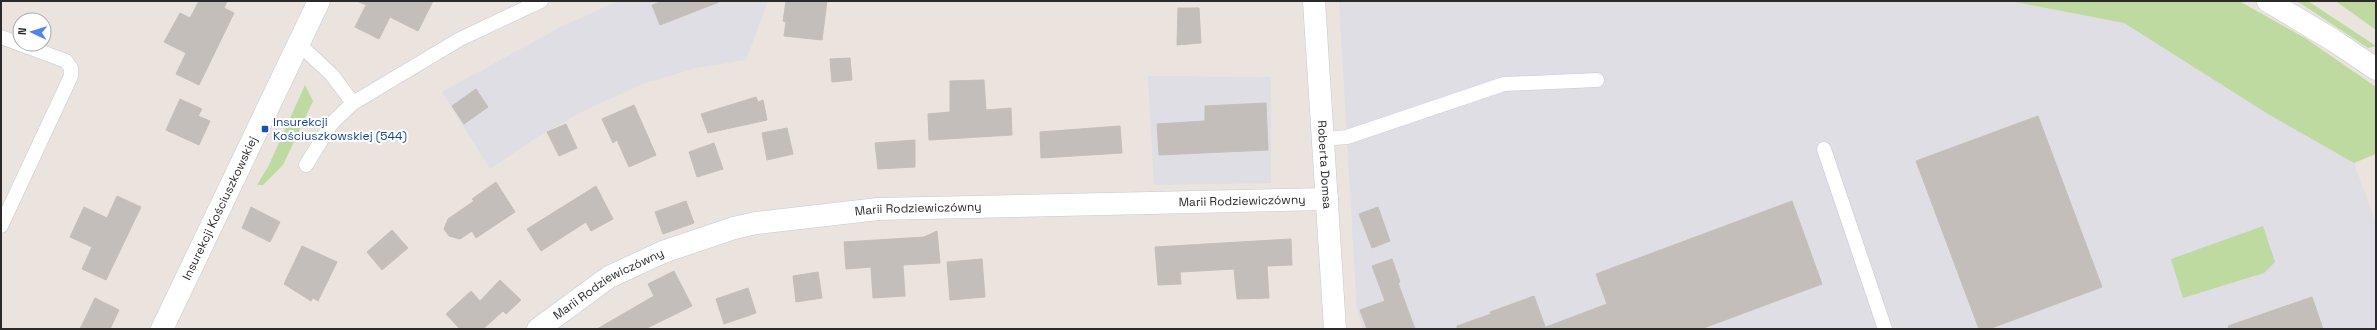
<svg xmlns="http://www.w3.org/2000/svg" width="2377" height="330" font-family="'Space Grotesk',sans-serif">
  <rect width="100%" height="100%" fill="#eae3de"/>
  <path fill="#dedee4" d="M618,1H768L746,60L696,68L645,83L587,109L534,139L490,169L442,92L559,28Z
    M1339,1H2010L2124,23L2268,114L2354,163L2376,223V329H1363L1357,310Z
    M1148,76L1271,77V183L1154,185Z"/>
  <path fill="#bedaa1" d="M2010,1H2239L2305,38L2376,87V154L2354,163L2268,114L2124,23Z
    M2297,1H2308L2376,46L2368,48Z
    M2335,1H2376V30L2337,2Z
    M305,85L313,101L283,165L263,185H257L269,165Z
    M2263,226L2275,262L2264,273L2183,298L2171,259Z"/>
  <path fill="#c3beb9" stroke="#c6beb8" d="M199,1H227L224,8L234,13L199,85L176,74L186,53L164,42L180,13L190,18Z
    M357,1H433L418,31L390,17L379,39L355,27L366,5Z
    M663,1H719V2L660,25L652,5Z
    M786,1H827L822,40L784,36L786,22L783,21Z
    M1178,8H1199L1201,43L1177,45Z
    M850,58L852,80L832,82L830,59Z
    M984,80L986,110L1011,108L1012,135L929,140L928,114L950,112V81Z
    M476,89L488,107L464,124L452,106Z
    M756,97L758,102L763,100L767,120L708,133L701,114Z
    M180,99L202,109L198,116L210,121L199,145L166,130Z
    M1266,103L1268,150L1159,155L1157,124L1205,121V106Z
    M634,105L656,155L629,167L617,140L613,143L602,119Z
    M2038,116L2102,287L1989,329H1979L1916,161Z
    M566,124L577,148L559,156L547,132Z
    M1120,126L1122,153L1041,158L1040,132Z
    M787,128L793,154L767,160L762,133Z
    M915,140V167L878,169L875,143Z
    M714,143L723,169L697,177L689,152Z
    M496,182L515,212L476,238L472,231L460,239L449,236L444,229L448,219L474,201L472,199Z
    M596,186L613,219L591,231L586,222L541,251L527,229Z
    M117,196L141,207L106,280L82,269L92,247L70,237L84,207L107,218Z
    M686,201L694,223L663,234L655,212Z
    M1792,201L1822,284L1701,329H1546V327L1607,304L1596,274Z
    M251,207L280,222L270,242L242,228Z
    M1378,207L1390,241L1372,248L1359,214Z
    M392,230L408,248L382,270L367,252Z
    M937,231L940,263L903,265L905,296L873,298L871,267L846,269L844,242L924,237Z
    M1291,239L1292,265L1267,266L1269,298L1237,299L1234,269L1180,272L1181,284L1158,285L1155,247Z
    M302,246L337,262L318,301L313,298L311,301L284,284Z
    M982,259L985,297L950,300L947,262Z
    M1392,259L1400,282L1398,283L1415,329H1367L1360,310L1385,301L1372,266Z
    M674,271L692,306L645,329H597L654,296L648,284Z
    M818,272L822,298L796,302L793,276Z
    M500,280L521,300L506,314L503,311L483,329H460L446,314L471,291L480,301Z
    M748,288L756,313L724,324L716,299Z
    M1534,296L1546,329H1457V326L1491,314L1490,312Z
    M2312,297L2323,329H2229L2228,326Z
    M95,298L119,310L110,329H80Z"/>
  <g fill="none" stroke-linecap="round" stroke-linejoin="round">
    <g stroke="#c5cad2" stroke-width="15">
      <path id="service" d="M1,37L66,61L71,68V76L1,226
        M299,44L332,75L353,103
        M1323,139L1347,137L1504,84L1597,80
        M1824,149L1885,329
        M306,165L332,123L353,103L460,39L541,1"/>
    </g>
    <g stroke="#c5cad2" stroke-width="23">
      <g id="minor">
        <path id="s1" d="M1314,1L1335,329"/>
        <path id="s2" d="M162,329L319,1"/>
        <path id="s3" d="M538,329L609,277L663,252L734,228L756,223L878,209L1327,199"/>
      </g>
    </g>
    <g stroke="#c5cad2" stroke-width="23">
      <path id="tertiary" d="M2268,1L2333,40L2376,69"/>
    </g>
    <use href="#service" stroke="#fff" stroke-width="14"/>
    <use href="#minor" stroke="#fff" stroke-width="22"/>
    <use href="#tertiary" stroke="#fff" stroke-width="22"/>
  </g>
  <rect fill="#1a4fb4" stroke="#fff" stroke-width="1.5" x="261" y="125" width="8" height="8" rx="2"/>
  <g text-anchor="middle" stroke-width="4" stroke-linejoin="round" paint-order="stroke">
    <g font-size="12" fill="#164399" stroke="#fff" text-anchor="start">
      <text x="273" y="126">Insurekcji<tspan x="273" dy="14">Kościuszkowskiej (544)</tspan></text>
    </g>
    <g font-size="12" fill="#2a2a2a" stroke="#fff">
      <text dy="4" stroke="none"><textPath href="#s1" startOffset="164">Roberta Domsa</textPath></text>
      <text dy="4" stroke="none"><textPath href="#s3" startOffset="732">Marii Rodziewiczówny</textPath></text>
      <text dy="4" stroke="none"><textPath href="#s2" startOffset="134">Insurekcji Kościuszkowskiej</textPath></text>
      <text dy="4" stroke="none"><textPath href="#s3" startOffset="408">Marii Rodziewiczówny</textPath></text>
      <text dy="4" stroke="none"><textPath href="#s3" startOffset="84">Marii Rodziewiczówny</textPath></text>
    </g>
  </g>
  <rect width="2377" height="330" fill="none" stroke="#2a2a2a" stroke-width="4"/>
  <g transform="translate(32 32) rotate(274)"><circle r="19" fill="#ffffff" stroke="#aaaaaa"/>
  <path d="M0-3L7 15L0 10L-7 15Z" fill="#5285e4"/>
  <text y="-6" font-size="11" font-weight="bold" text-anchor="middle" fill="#2a2a2a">N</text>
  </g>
</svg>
